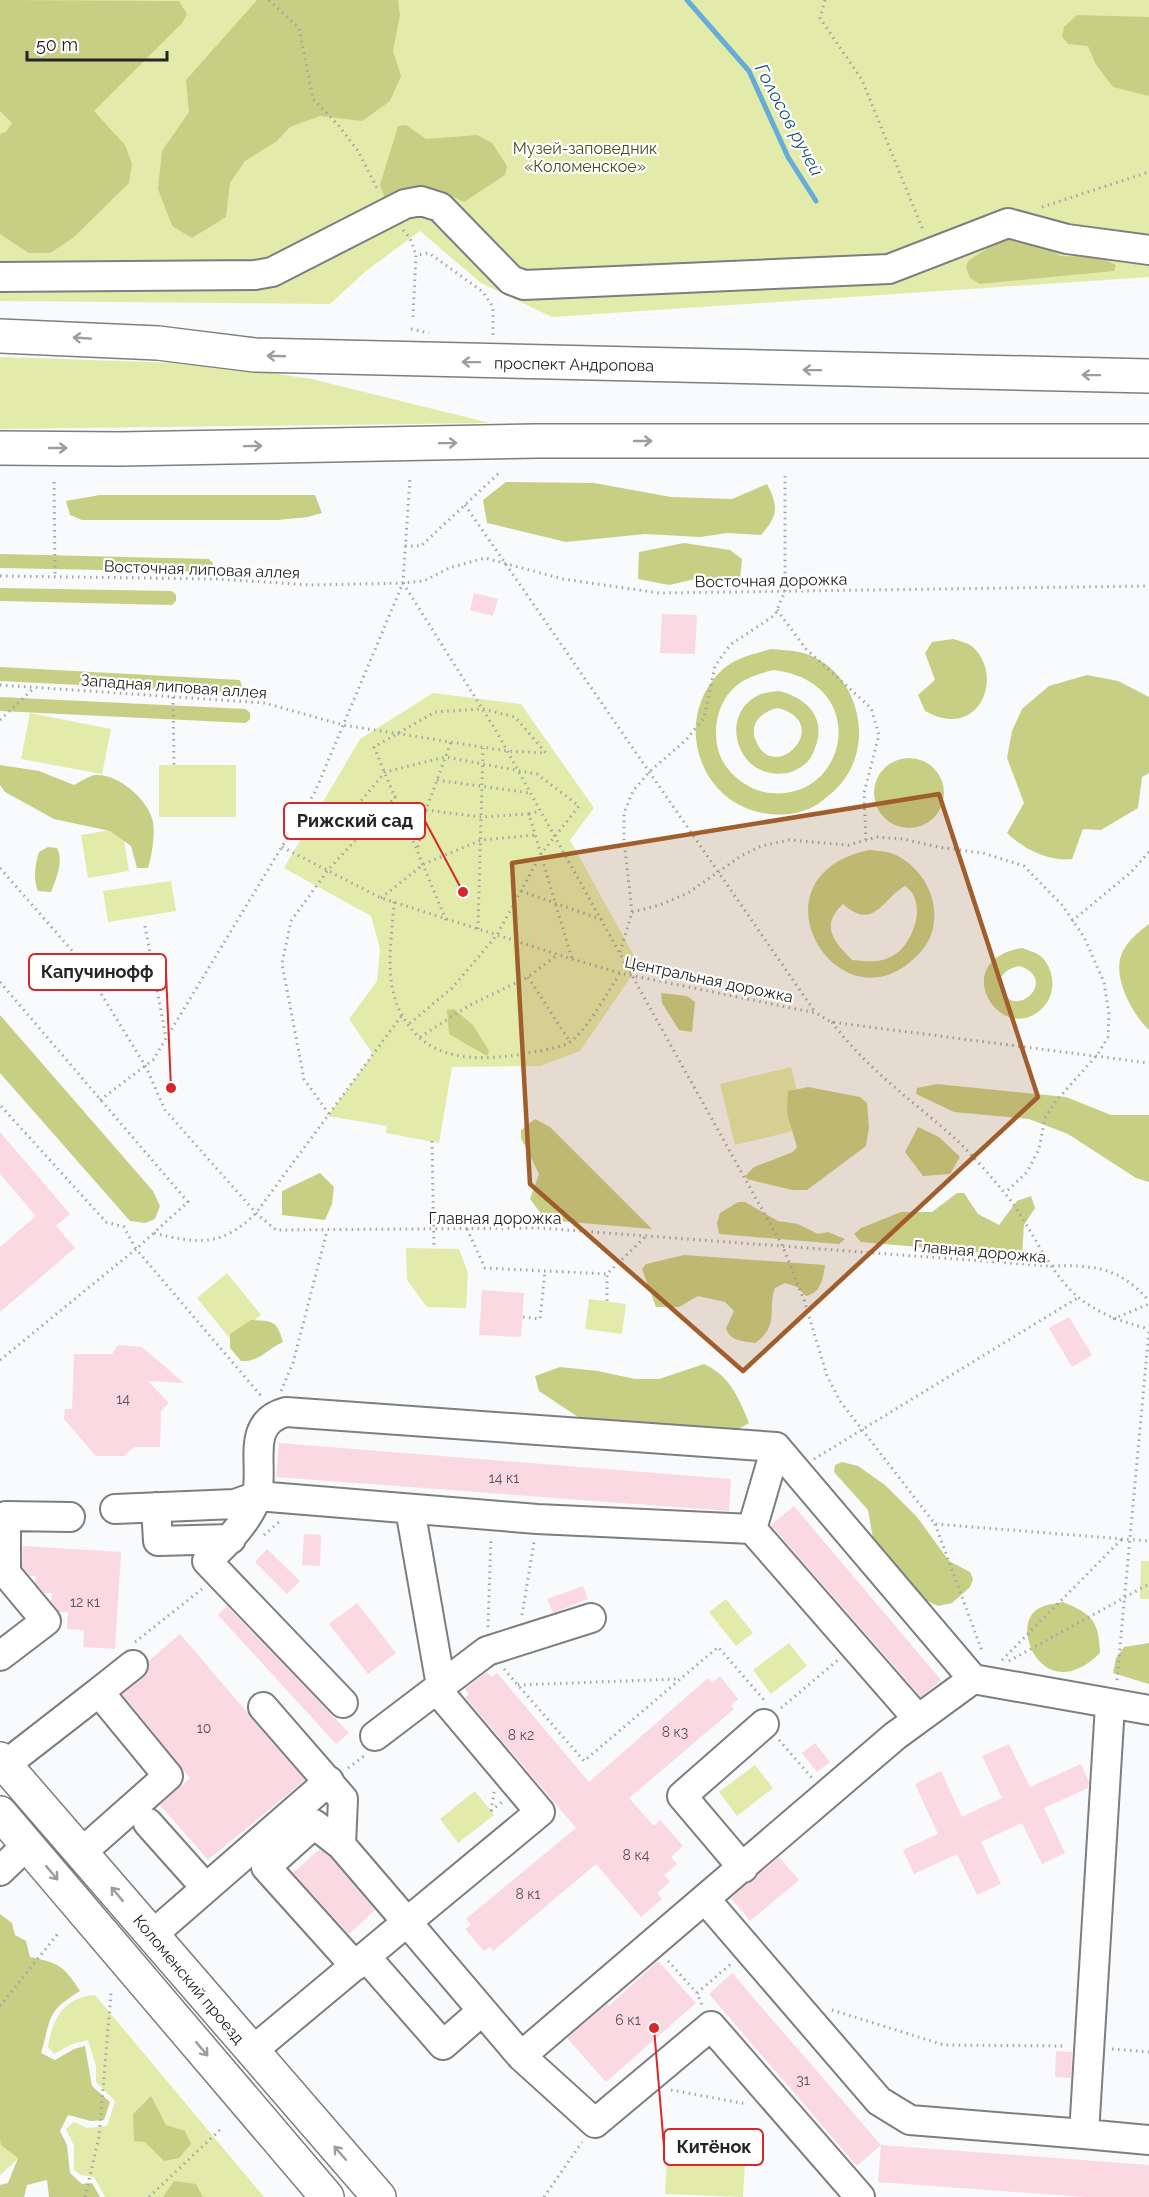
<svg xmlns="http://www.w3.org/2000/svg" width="1149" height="2197" font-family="Raleway,sans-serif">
  <rect width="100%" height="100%" fill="#f8fafb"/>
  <path fill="#e3ebab" d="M0,0H1149V277L552,317L481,283L420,231L366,271L330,304L0,301Z
    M0,357L211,364L312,379L490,423L0,429Z
    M433,693L521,704L594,808L570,840L639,965L580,1051L540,1066L452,1067L439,1143L386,1133L387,1126L328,1116L373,1054L349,1019L377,981L380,949L371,916L284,868L360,739Z
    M30,713L111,729L102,774L21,759Z
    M159,765H236V817H159Z
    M122,828L129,871L88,878L81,835Z
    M171,881L176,911L108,922L103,891Z
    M791,1067L806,1128L735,1145L720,1084Z
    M406,1248L459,1249L468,1273L466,1308L427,1307L407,1280Z
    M227,1273L261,1315L231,1340L197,1298Z
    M589,1299L626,1304L622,1334L585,1329Z
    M1141,1561H1149V1599H1140Z
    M726,1599L753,1633L736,1646L709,1612Z
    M789,1643L807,1666L771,1694L753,1670Z
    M755,1765L773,1788L737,1816L719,1792Z
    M475,1791L494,1815L458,1843L440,1819Z
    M95,1995L264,2197H105L94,2177L81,2175L74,2170V2146L66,2129L74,2122L87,2128L107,2126L115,2101L96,2082V2066L88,2040L72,2044L54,2054L48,2047C53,2018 63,1998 95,1995Z
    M0,2115L30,2148L0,2175Z
    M668,2139L746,2144L743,2197L665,2194Z"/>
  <path fill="#c6cf84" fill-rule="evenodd" d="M0,0L179,1L187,14L183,22L94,111L125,145L132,164L129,183L73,238L50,253H29L0,234V134L6,132L12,123L0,111Z
    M257,0H398L400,15L393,51L401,76L390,101L362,121L320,116L290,127L277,141L245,161L230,183L226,217L192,238L172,226L158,189L162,151L189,112L186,80Z
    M1077,15L1149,17V96L1113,87L1095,63L1088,46L1068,44L1062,37L1064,27Z
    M406,125L426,139L477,135L492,143L507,166L505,175L464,202L441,191L400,201L385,199L380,185L398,126Z
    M1008,235L1031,240L1061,256L1098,257L1116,265L1114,271L980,284L970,278L966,267L968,261Z
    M506,482L594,483L671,497L732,499L767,484C779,507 778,516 761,535L728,533L700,537L645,534L566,542L487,523L483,500Z
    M100,495H315L322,513L308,517L277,520H82L70,515L66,501Z
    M684,543L730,550L742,559L740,579L700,578L669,585L638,579L639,552Z
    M0,554L209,559L213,563L212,569L208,572L0,568Z
    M0,588L172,591L176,595V601L172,605L0,601Z
    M953,639C960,641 969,643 974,648C1001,675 983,727 943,718C937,717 931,714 925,711L918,695L935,680L925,653L932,642Z
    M771,649C780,650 790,650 799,652C844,662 868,713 856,755C850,777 836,791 818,804C804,813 786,816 770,814C701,807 672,724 718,674C732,658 753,654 771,649ZM773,670C872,681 849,801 770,793C753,791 739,782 728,769C709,746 713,705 736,686C747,677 759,674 773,670Z
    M0,667L240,680L243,690L239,693L0,681Z
    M1087,675L1118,681L1149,697V773L1142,777L1138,808L1101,830L1083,829L1072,859C1049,862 1023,849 1007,833L1024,803L1007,758L1012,731L1022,709L1049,686Z
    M779,691C811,699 829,722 812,755C808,764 797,771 787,773C737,782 716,713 761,694C766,692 773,692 779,691ZM778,708C835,723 774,786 756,741C748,723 763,711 778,708Z
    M0,697L246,709L250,713V719L246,723L0,711Z
    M874 793a35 35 0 1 1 70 0a35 35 0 1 1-70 0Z
    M0,765L39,771L74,785C80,782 89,776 95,775C117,773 146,798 152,818C156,831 152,855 148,868H137L131,846L110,831L54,819L5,792L0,785Z
    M48,847L57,848C64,862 56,878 51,892L38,891C33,881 35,863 39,852Z
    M869,850C878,851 889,851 896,855C925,870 942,903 931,935C926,948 916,958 905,966C831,1019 749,876 869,850ZM905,886C928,901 914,943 894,955C880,964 867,961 852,960C833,941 820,926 843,904C874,932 883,898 905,886Z
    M1149,924V1030C1133,1015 1113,979 1121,956C1125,943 1138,932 1149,924Z
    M1022,948C1027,950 1035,952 1039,955C1054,966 1057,991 1045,1005C1005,1053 943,961 1022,948ZM1020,966C1058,979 1018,1019 1002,992C994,978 1007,968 1020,966Z
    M661,993L687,996L695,1002L692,1032L679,1030L662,1003Z
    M454,1009L473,1025L489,1051L487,1056L449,1034L447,1010Z
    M0,1015L153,1191L160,1206L155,1219L145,1223L130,1221L0,1073Z
    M937,1084L1066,1097L1111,1115H1149V1182L1136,1178L1068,1134L1029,1119L954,1112L916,1094L917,1088Z
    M808,1087L860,1097L867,1103L869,1127L866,1146L807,1190H792L747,1179L745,1176L754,1167L793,1152L797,1147L787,1114L788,1091Z
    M535,1119L550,1127L652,1229L546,1220L530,1199L539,1174L521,1138V1130Z
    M918,1127L939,1137L960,1157L950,1174L923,1176L905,1152Z
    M320,1173L334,1187L332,1204L325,1220L282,1215V1191Z
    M957,1193H964L978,1214L999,1225L1017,1201L1031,1196L1035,1208L1024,1225L1022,1256L861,1242L854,1234L861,1228L901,1212H932Z
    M738,1202H745L778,1221L798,1224L818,1234L828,1232L845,1239L839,1244L719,1234L717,1223L720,1213Z
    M684,1255L825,1265C823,1278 821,1293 806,1296L797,1287L785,1283L775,1288C767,1310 780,1326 755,1343C743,1341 729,1341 726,1328L734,1311L725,1302L698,1296L679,1307H656L642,1269L646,1264Z
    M251,1320C273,1321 277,1320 283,1342C267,1349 260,1362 241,1361L230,1348V1334Z
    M704,1364C730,1376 739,1398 749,1423L735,1431H599L539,1391L535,1376L560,1367L598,1371L635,1379H659Z
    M842,1462L858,1466L885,1485L917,1517L949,1561L970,1572L973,1579L970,1587L952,1603L938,1606L917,1596L875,1550L868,1510L834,1472L835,1465Z
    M1063,1602C1092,1614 1099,1621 1100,1653C1048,1705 1013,1636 1033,1613C1040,1605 1052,1604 1063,1602Z
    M1149,1643V1684L1113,1673L1116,1658L1124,1647Z
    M0,1914L12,1923L15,1935L26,1941L30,1957C59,1963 64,1966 80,1991C46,2012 52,2016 41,2053L55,2060L74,2049L85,2046L92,2086L110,2102L104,2120L91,2121L68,2115L60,2131L67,2145L70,2173L82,2184L92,2183L100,2197H49L47,2180L27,2185L24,2197H0V2185L8,2183L18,2158L1,2145L0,2140Z
    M151,2096L166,2125L185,2131L191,2144L179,2158L164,2161L145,2142L134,2141L133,2114Z
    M174,2181L196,2184L203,2197H163Z"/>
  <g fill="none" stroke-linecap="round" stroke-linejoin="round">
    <path stroke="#65acd9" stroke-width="5" d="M687,0L749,71L788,157L816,201"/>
  </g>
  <path fill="#fbd9e3" d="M474,593L498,599L493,616L470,610Z
    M662,614L697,615L695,654L660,653Z
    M0,1132L70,1214L56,1226L75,1248L0,1312V1247L36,1216L0,1174Z
    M482,1290L524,1293L521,1337L479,1335Z
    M1069,1317L1092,1355L1072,1367L1049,1328Z
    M118,1345L142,1347L184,1383L148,1381L169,1403L161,1411L160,1447H134L124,1456H96L64,1419L65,1409H72L74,1354H112Z
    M279,1443L731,1479L729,1511L276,1477Z
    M794,1506L941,1680L921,1697L771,1525Z
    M304,1534L321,1535L320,1566L302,1565Z
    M23,1546L121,1552L115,1649L83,1647L84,1630L67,1629L68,1612H59L51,1601L52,1593H44L35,1583L36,1576H30L22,1567Z
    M267,1549L300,1581L287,1594L255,1562Z
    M583,1586L588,1599L553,1613L547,1599Z
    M357,1603L396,1653L368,1674L329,1624Z
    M227,1606L349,1733L336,1744L218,1615Z
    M180,1634L305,1780L208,1860L160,1805L190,1778L122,1694L144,1677L148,1670L149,1661Z
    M487,1672L492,1677L497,1673L589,1782L708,1678L712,1683L720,1676L738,1699L731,1705L734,1709L629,1798L654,1826L660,1820L683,1846L671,1857L677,1864L664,1875L670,1882L657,1893L662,1899L641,1917L596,1864L493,1951L490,1947L484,1951L465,1929L471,1925L466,1919L576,1828L465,1697L469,1694L465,1689Z
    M815,1743L830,1762L817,1772L802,1753Z
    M1009,1744L1030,1787L1081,1764L1089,1782L1088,1788L1044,1808L1065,1853L1042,1864L1022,1823L981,1842L1001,1884L977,1895L957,1854L914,1874L903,1850L938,1834L915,1784L941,1771L962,1817L1002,1798L982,1756Z
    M320,1849L330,1857L375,1910L349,1934L293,1873Z
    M779,1857L799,1880L750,1921L731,1898Z
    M658,1961L696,2003L606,2082L567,2038L607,2004L609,2006Z
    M732,1973L881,2145L857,2166L709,1994Z
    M1056,2051L1072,2052L1071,2078L1055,2077Z
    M881,2145L1149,2165V2197H1084L878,2182Z"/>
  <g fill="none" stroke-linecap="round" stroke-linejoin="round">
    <g stroke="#7c7e7f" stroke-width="32">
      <path id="minor" d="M0,277L255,275L272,272L405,204L421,201L440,207L511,280L524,285L889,269L1008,223L1067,239L1149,250
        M156,1507L158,1541L231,1539
        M115,1509L235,1504L257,1496L537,1519L752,1529L918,1719
        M752,1529L776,1447
        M0,1656L46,1621L6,1573V1516L70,1517
        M99,1692L133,1665
        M343,1703L207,1561C224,1546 252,1517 257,1495C264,1464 245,1423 286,1412L776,1447L973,1679L1149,1710
        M1110,1705L1084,2134L1149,2140
        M263,1707L343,1799L341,1845
        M375,1736L487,1651L591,1618
        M5,1765L99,1692L168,1776L81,1853
        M148,1823L206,1888
        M743,1868L682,1796L764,1724
        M0,1871L28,1844
        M705,1899L879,2101L910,2120L1084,2134
        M151,1936L329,1781
        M366,1957L443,2045L482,2011
        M355,1966L266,1867L314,1824L341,1845L407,1922L540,1812L443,1697L410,1509
        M251,2052L407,1922L521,2056L595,2123L711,2026L860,2197
        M521,2056L895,1736L973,1679"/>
    </g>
    <g stroke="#7c7e7f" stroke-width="36">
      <path id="major" d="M0,336L158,343L255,355L1149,376
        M0,448L120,449L536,441H1149
        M0,1759L379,2197
        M0,1813L327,2197"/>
    </g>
    <path stroke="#a4a5a6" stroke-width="3" stroke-dasharray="1.5 4.5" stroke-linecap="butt" d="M269,0L299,28L313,99L339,126L358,151L379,192
      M825,0L820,18L862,80L923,230
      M1042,207L1149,172
      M403,230L410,238L416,255
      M413,317L416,255L429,253L483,292L493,307V337
      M411,329L429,333
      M54,482L55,576
      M465,505L815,1012
      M405,546H421L499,473
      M0,576L217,579L311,585L403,583L424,581L449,568L485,558L563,579L659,593L1149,586
      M403,583L495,729L783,1247L804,1300L827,1376L840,1401L935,1524L1149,1541
      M777,610L806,649L871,708L879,735L864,793L866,840
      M0,685L265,703L343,725L507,751L546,753
      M173,697L174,765
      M0,720L34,688
      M437,780L530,793
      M426,810L481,817L529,814L572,959
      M529,814L540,811
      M368,826L352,812L385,772L445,757L537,774L579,806L541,854L497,935L452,988L409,1024
      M282,847L381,898L572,959L620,973L816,1013L831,1022L1149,1063
      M418,847L426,810L451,742
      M0,868L81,961L146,1067L165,1110L256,1213L276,1230L540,1228L1049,1266C1092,1265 1119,1266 1149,1301
      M521,891L603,920
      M381,898L424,864L481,840L535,835
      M394,902C392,939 383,982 402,1015C428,1063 477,1061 523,1054C537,1051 556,1049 568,1043C584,1035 610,989 620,973
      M632,912L660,905L688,893L741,856L761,846L789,840L849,845L877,837L903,839L938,847L983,853L1024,866L1062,905L1084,937L1104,982L1109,1014L1108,1037L1098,1054L1056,1101L1045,1118L1039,1149L1027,1172L1005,1193
      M446,920L374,747L435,712L482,709L515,717L546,753
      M1072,921L1130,873L1149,852
      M145,926L166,1038
      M478,929L483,748
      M620,952L632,912L624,840V813L633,791L649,772L686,740L704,718L715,666L730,645L775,615L785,591V476
      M528,977L570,1042
      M0,982L188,1202L136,1249L124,1227L106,1222L0,1105
      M832,1022C865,1067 909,1098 950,1134C969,1151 987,1172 1003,1191C1032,1225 1045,1269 1079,1298C1101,1315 1123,1322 1149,1329
      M420,1037L470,1005L528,977L557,955
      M100,1100L153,1060L315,792L403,583L410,477
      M329,1114L304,1079L282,964L291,921L328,870L396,796
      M432,1141L434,1249
      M467,1229L485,1268L607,1274L645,1237
      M154,1233C198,1244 222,1247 256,1213L402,1015
      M607,1301V1274
      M523,1317L540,1319L545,1271
      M1113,1319L1149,1304
      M0,1360L136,1249L262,1397
      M281,1391L293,1363L327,1231
      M814,1459L1079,1297
      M935,1524L982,1651
      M264,1535L279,1522
      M522,1615L534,1542
      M488,1627L491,1537
      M135,1642L202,1589
      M1002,1660L1122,1539
      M1009,1661L1149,1584
      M504,1669L584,1761L718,1647L765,1701
      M1117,1680L1149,1330
      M518,1685L678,1679
      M781,1708L838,1660
      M779,1740L812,1778
      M348,1768L364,1756
      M491,1811L494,1792
      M491,1811L502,1802
      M668,1961L697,1993L702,2005
      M697,1993L732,1963
      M0,2006L60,1931
      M832,2010L944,2045L1066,2046
      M1112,2049L1149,2052
      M671,2090L747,2104
      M85,2197L99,2137L111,1993
      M149,2197L223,2127
      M544,2197L582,2142"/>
    <use href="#minor" stroke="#fff" stroke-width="28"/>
    <use href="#major" stroke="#fff" stroke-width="33"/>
  </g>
  <defs><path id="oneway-shaft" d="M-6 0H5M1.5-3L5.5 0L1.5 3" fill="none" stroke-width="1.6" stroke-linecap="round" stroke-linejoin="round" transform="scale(1.5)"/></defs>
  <g stroke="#9c9d9d">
    <use href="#oneway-shaft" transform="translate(82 338) rotate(-176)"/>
    <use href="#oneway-shaft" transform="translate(276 356) rotate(-178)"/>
    <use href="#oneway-shaft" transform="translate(471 362) rotate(-179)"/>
    <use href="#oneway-shaft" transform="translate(812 370) rotate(-179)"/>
    <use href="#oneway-shaft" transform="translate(1091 375) rotate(-179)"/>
    <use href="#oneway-shaft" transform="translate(643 441)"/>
    <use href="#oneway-shaft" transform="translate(448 443) rotate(-1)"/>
    <use href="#oneway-shaft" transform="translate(253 446) rotate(-1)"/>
    <use href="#oneway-shaft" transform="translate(58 448)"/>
    <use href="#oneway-shaft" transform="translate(52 1873) rotate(50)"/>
    <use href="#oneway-shaft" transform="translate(117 1894) rotate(-130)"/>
    <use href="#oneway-shaft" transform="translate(202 2049) rotate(50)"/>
    <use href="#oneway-shaft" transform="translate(340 2153) rotate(-131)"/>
  </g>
  <path fill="#a15e2d" fill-opacity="0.2" stroke="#a15e2d" stroke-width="4.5" stroke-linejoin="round" d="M939,794L1038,1097L743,1371L530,1184L512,863Z"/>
  <g text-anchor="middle" stroke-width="4.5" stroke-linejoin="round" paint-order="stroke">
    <g font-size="14" fill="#5a5255">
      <text x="123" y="1404">14</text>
      <text x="504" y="1483">14 к1</text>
      <text x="85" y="1607">12 к1</text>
      <text x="204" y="1733">10</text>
      <text x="675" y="1737">8 к3</text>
      <text x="521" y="1740">8 к2</text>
      <text x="636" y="1860">8 к4</text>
      <text x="528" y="1899">8 к1</text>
      <text x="628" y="2025">6 к1</text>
      <text x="803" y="2085">31</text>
    </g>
    <g font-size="16" fill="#4b5019" stroke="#fff">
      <text x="585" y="154">Музей-заповедник<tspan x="585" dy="18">«Коломенское»</tspan></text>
    </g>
    <g font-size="16" fill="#242526" stroke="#fff">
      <text transform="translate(574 364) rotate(1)" y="6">проспект Андропова</text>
      <text transform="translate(202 569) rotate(2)" y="6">Восточная липовая аллея</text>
      <text transform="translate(771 580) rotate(-1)" y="6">Восточная дорожка</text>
      <text transform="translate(174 686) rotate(4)" y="6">Западная липовая аллея</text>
      <text transform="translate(709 979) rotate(12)" y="6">Центральная дорожка</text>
      <text x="495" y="1224">Главная дорожка</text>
      <text transform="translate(980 1251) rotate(5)" y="6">Главная дорожка</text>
      <text transform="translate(189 1979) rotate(50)" y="6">Коломенский проезд</text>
    </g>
    <g font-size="18" font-style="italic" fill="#1c5372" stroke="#fff">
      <text transform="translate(789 120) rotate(62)" y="6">Голосов ручей</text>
    </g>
  </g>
  <path fill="none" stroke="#d62828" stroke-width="2" d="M463 892L425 821M171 1088L166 972M654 2028L664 2147"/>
  <g fill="#d62828" stroke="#fff" stroke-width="2">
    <circle cx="463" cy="892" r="6"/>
    <circle cx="171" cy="1088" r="6"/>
    <circle cx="654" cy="2028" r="6"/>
  </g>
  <g fill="#fff" stroke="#d62828" stroke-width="2">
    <rect x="284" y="803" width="141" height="36" rx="6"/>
    <rect x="29" y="954" width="137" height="36" rx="6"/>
    <rect x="664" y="2129" width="99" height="36" rx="6"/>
  </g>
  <g font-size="18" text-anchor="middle" font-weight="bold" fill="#242526">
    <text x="355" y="827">Рижский сад</text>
    <text x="97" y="978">Капучинофф</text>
    <text x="714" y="2153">Китёнок</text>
  </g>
  <path d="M27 51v9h140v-9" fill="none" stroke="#242526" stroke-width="3"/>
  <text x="36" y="51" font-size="18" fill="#242526" stroke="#ffffff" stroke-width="4.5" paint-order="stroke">50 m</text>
</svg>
